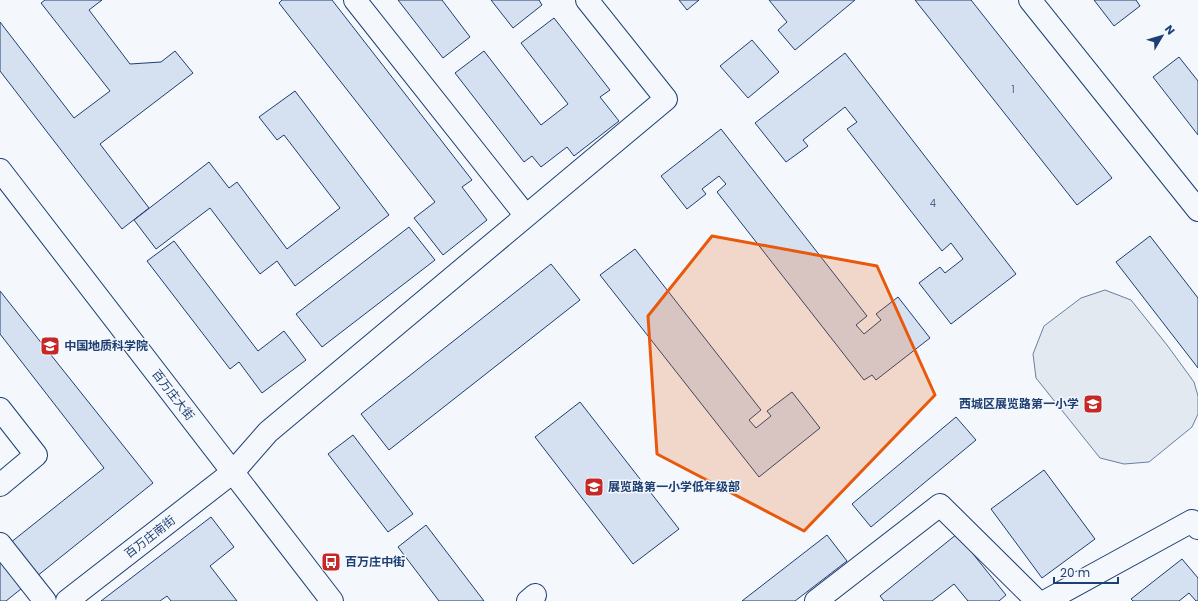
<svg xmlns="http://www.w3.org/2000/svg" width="1198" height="601" font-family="Poppins,'Noto Sans SC',sans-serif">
  <rect width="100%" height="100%" fill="#f4f7fb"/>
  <path fill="#e3e9f0" stroke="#687fa3" d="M1105,290L1131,300L1167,345L1194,382L1198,396V414L1192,427L1149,462L1124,464L1100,458L1036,378L1033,354L1044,326L1081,298Z"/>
  <path fill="#d5e0f0" stroke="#1d3f73" d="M45,0H102L89,10L130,64L161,62L175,51L193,73L100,144L149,208L122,229L0,71V22L74,118L110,91L41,3Z
    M282,0H332L472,180L462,187L487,220L443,255L414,218L435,202L279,3Z
    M398,0H442L470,37L443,58Z
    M491,0H539L542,5L513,28Z
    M679,0H699L687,10Z
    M769,0H855L795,50L778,30L787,22Z
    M915,0H971L1112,178L1077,205Z
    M1094,0H1136L1140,6L1114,26Z
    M554,18L610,90L600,97L619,121L574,156L567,147L541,167L532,156L524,162L455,73L484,51L541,125L568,104L521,43Z
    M752,40L779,72L748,98L720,66Z
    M845,53L1016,274L951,324L919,283L940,267L945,273L963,259L951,243L942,251L847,129L857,122L845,107L803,140L808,146L786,162L755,123Z
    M1179,57L1198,81V135L1153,77Z
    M295,91L389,215L295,286L277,261L260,274L210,208L156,249L134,220L209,162L229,188L237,182L287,249L340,208L284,135L277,140L259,117Z
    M721,129L867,316L856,325L864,334L881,320L876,314L898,297L930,338L876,380L872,375L864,380L717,192L726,184L719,176L702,189L706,194L687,209L661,176Z
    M409,227L435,260L322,347L296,314Z
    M1150,236L1198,298V368L1116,262Z
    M174,241L258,351L284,331L306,360L262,393L239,362L230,369L147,261Z
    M635,249L761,410L749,420L756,428L771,416L767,411L792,392L820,428L759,477L600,275Z
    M551,264L580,300L389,450L361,414Z
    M0,291L153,483L6,601H0V551L104,468L0,334Z
    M580,402L679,529L633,564L535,437Z
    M956,417L976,440L871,527L852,504Z
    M353,435L413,514L388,532L328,454Z
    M1044,470L1095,539L1042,578L991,509Z
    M211,517L234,547L210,566L237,601H171L167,596L160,601H101Z
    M426,525L484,601H439L398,547Z
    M957,534L1006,595L999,601H968L954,584L932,601H884L880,596Z
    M827,535L847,561L795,601H742Z
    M1182,559L1198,578V601H1196L1189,593L1179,601H1133L1131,599Z"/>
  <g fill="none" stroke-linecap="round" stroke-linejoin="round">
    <g stroke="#1d3f73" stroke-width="24">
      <path id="minor" d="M355,0L526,216
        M1030,0L1198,210
        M0,409L36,455L0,485
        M0,544L45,601
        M67,601L233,472L268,432L666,99L587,0
        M528,601L535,595
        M816,601L940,505L1037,601
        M1046,601L1192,521L1198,528"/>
    </g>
    <g stroke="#1d3f73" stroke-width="24">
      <path id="major" d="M0,170L332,601"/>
    </g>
    <use href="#minor" stroke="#f4f7fb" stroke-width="22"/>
    <use href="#major" stroke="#f4f7fb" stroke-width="22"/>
  </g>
  <path fill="#e8590c" fill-opacity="0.2" stroke="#e8590c" stroke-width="3" stroke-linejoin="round" d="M712,236L877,266L935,395L804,531L657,454L648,316Z"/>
  <defs>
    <g id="university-square" transform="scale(1)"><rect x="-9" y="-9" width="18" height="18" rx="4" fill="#c62828" stroke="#f4f7fb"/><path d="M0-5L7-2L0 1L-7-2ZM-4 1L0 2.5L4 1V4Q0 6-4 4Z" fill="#fff"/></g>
    <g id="school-square" transform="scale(1)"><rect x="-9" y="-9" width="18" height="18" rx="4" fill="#c62828" stroke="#f4f7fb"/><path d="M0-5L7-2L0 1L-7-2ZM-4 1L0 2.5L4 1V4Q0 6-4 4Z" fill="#fff"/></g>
    <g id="bus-square" transform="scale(1)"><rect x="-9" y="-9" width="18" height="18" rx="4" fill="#c62828" stroke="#f4f7fb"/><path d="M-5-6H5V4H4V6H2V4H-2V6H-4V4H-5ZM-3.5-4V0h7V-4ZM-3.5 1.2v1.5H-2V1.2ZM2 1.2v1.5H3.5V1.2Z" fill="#fff"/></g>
  </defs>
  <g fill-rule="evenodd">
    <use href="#university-square" x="50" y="346"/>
    <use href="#school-square" x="1093" y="404"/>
    <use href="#school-square" x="594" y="487"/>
    <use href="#bus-square" x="331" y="562"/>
  </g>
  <g text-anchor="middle" stroke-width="3" stroke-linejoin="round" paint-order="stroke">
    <g font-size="10" fill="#4b6792">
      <text x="1013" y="93">1</text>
      <text x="933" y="207">4</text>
    </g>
    <g font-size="12" font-weight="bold" fill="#1d3f73" stroke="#f4f7fb" text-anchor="start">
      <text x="64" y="350">中国地质科学院</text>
      <text x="1079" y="408" text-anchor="end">西城区展览路第一小学</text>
      <text x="608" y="491">展览路第一小学低年级部</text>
      <text x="345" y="566">百万庄中街</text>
    </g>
    <g font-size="12" fill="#1d3f73" stroke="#f4f7fb">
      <text transform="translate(173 395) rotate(52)" y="4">百万庄大街</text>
      <text transform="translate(150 537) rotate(-38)" y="4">百万庄南街</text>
    </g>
  </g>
  <g transform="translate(1162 36) rotate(52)" stroke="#f4f7fb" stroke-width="3" paint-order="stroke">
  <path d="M0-3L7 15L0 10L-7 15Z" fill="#1d3f73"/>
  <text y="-6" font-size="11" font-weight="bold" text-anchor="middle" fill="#1d3f73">N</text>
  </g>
  <path d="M1054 577v6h64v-6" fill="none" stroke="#1d3f73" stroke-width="2"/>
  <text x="1060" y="577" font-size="12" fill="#1d3f73" stroke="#f4f7fb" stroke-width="3" paint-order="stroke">20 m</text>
</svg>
